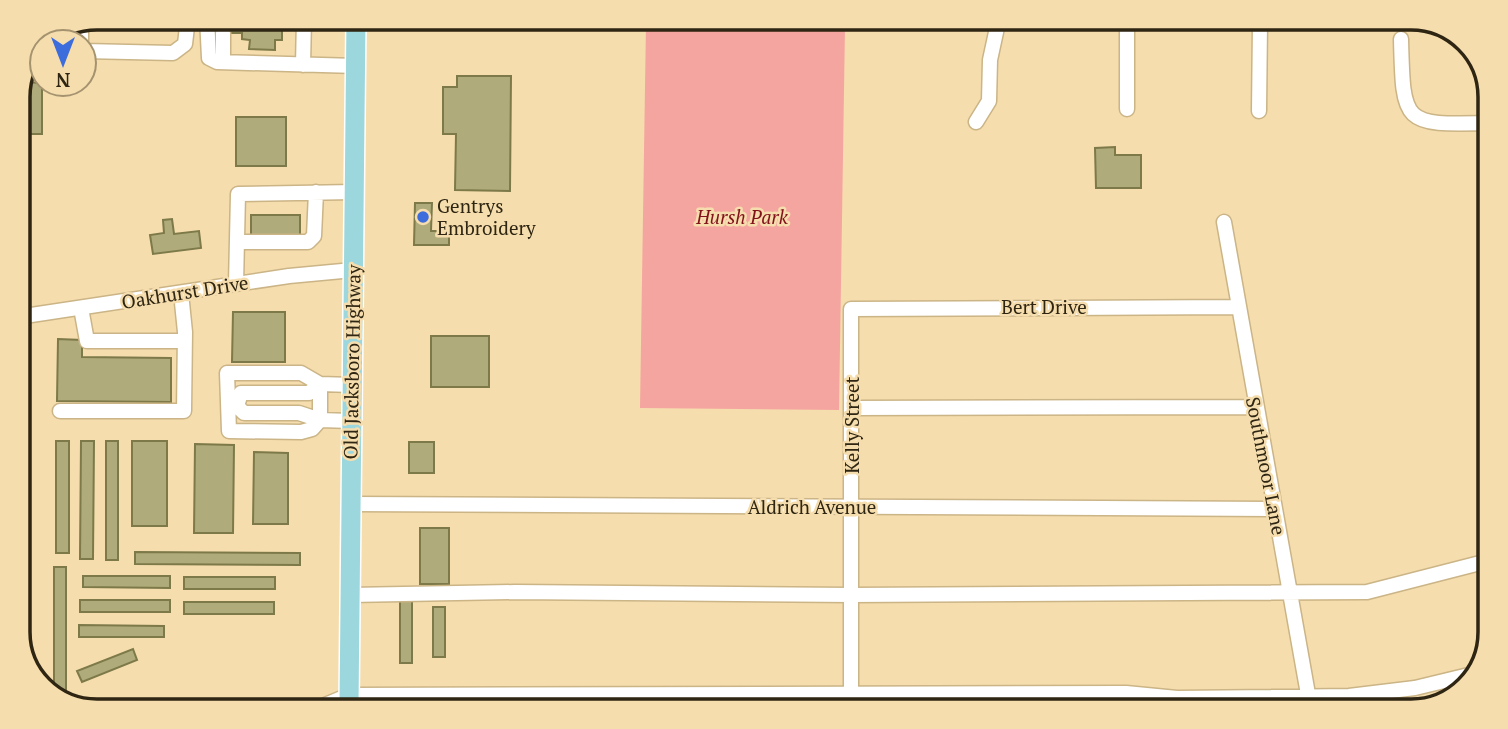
<svg xmlns="http://www.w3.org/2000/svg" width="1508" height="729" font-family="'PT Serif',serif">
  <rect width="100%" height="100%" fill="#f5ddae"/>
  <path fill="#f5a59f" d="M646,23L845,26L839,410L640,408Z"/>
  <path fill="#afab7a" stroke="#7d7949" stroke-width="2" d="M214,18L289,19V26H282V40H275V50L249,49L250,40L242,39V33H214Z
    M457,76H511L510,191L455,190L456,134H443V87H457Z
    M22,82L42,83V134H18V92Z
    M236,117H286V166H236Z
    M1115,147V155H1141V188H1096L1095,148Z
    M415,203H432L431,231H449V245H414Z
    M251,215H300V238H251Z
    M172,219L174,234L199,231L201,248L153,254L150,235L164,233L163,220Z
    M233,312H285V362H232Z
    M431,336H489V387H431Z
    M58,339L82,340V357L171,358V402L57,401Z
    M56,441H69V553H56Z
    M81,441H94L93,559H80Z
    M106,441H118V560H106Z
    M132,441H167V526H132Z
    M409,442H434V473H409Z
    M195,444L234,445L233,533H194Z
    M254,452L288,453V524H253Z
    M420,528H449V584H420Z
    M135,552L300,553V565L135,564Z
    M54,567H66V694H54Z
    M83,576H170V588L83,587Z
    M184,577H275V589H184Z
    M80,600H170V612H80Z
    M400,600H412V663H400Z
    M184,602H274V614H184Z
    M433,607H445V657H433Z
    M79,625L164,626V637H79Z
    M133,649L137,660L82,682L77,671Z"/>
  <g fill="none" stroke-linecap="round" stroke-linejoin="round">
    <path stroke="#cdb88f" stroke-width="14" stroke-dasharray="14 7" stroke-linecap="butt" d="M223,18V33"/>
    <g stroke="#cbb486" stroke-width="17">
      <path id="minor" d="M207,18L209,58L217,62L356,66
        M1127,24V109
        M223,33V62
        M1401,39C1403,126 1403,125 1490,123
        M81,42V24
        M37,49L42,50
        M84,51L173,53L185,44L188,18
        M303,65L304,19
        M1259,111L1260,24
        M976,122L989,101L990,60L998,23
        M1224,222L1311,711
        M237,242H308L314,236L316,192
        M236,284L238,194L354,192
        M81,308L87,341H185
        M18,317L289,276L353,270
        M320,384V420L299,413H244L237,406L241,393H309Z
        M853,408L1255,407
        M60,411H184L185,332L181,293
        M351,421L320,420L312,429L301,432L229,431L227,373H301L320,384L352,385
        M351,504L1274,509
        M350,595L515,592L851,595L1367,592L1484,562
        M325,705L349,695L1126,693L1177,698L1349,696L1415,688L1477,673
        M851,708V309L1236,307"/>
    </g>
    <g stroke="#fff" stroke-width="22">
      <path id="major" d="M349,705L356,19"/>
    </g>
    <use href="#minor" stroke="#fff" stroke-width="14"/>
    <use href="#major" stroke="#9bd7dd" stroke-width="19"/>
  </g>
  <circle fill="#3d6cdd" stroke="#f5ddae" stroke-width="2.5" cx="423" cy="217" r="7"/>
  <g text-anchor="middle" stroke-width="5" stroke-linejoin="round" paint-order="stroke">
    <g font-size="19" fill="#2e2512" stroke="#f5ddae" text-anchor="start">
      <text x="437" y="213">Gentrys<tspan x="437" dy="22">Embroidery</tspan></text>
    </g>
    <g font-size="19" font-style="italic" fill="#83121b" stroke="#f5ddae">
      <text x="742" y="224">Hursh Park</text>
    </g>
    <g font-size="19" fill="#2e2512" stroke="#f5ddae">
      <text transform="translate(185 292) rotate(-9)" y="7">Oakhurst Drive</text>
      <text x="1044" y="314">Bert Drive</text>
      <text transform="translate(352 362) rotate(-89)" y="7">Old Jacksboro Highway</text>
      <text transform="translate(852 425) rotate(-90)" y="7">Kelly Street</text>
      <text transform="translate(1266 466) rotate(79)" y="7">Southmoor Lane</text>
      <text x="812" y="514">Aldrich Avenue</text>
    </g>
  </g>
  <path d="M0 0H1508V729H0ZM97 30H1411A67 67 0 0 1 1478 97V632A67 67 0 0 1 1411 699H97A67 67 0 0 1 30 632V97A67 67 0 0 1 97 30Z" fill="#f5ddae" fill-rule="evenodd"/>
  <path fill="none" stroke="#2e2512" stroke-width="3.5" d="M97 30H1411A67 67 0 0 1 1478 97V632A67 67 0 0 1 1411 699H97A67 67 0 0 1 30 632V97A67 67 0 0 1 97 30Z"/>
  <g transform="translate(63 63) rotate(180)"><circle r="33" fill="#f5ddae" stroke="#a59370" stroke-width="2"/>
  <path d="M0-5L12 26L0 18L-12 26Z" fill="#3d6cdd"/>
  <text y="-10" font-size="19" font-weight="bold" text-anchor="middle" fill="#2e2512">N</text>
  </g>
</svg>
